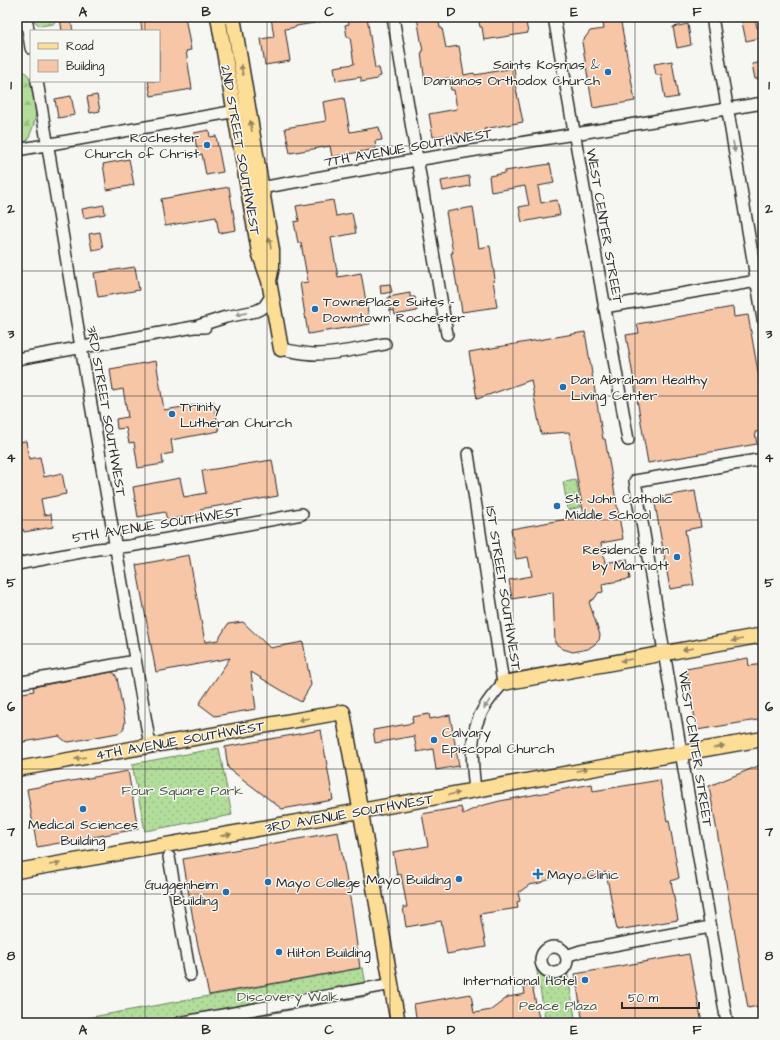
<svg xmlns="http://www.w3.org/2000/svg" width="780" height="1040" font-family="'Architects Daughter',sans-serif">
  <defs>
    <pattern id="grass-dots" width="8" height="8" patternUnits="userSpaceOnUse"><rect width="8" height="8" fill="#b2dd9a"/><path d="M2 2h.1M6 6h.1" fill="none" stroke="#99be85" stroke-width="1.8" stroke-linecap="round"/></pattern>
    <pattern id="forest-firs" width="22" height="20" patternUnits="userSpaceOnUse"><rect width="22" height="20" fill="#b2dd9a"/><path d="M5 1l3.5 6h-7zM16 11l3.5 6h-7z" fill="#99be85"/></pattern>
  </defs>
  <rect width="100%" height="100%" fill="#f6f6f2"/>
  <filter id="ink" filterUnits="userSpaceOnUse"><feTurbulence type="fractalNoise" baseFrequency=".025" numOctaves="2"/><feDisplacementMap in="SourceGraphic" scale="8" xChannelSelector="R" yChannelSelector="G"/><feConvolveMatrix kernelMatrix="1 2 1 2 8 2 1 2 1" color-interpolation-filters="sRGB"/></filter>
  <g filter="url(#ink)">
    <path fill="url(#grass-dots)" stroke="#6e8462" d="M576,480L581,507L568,510L563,482Z
      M219,748L232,815L145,831L132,764Z
      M536,966L553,976L567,970L576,1023H546Z
      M363,968L368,996L219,1023H59Z"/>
    <path fill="url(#forest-firs)" stroke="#6e8462" d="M33,17H60L53,24L40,26L33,20Z
      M17,59L19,67L29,76L37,106L34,124L28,140L17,146Z"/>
    <path fill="#f7c6a6" stroke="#2b2b2b" d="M60,17H70L73,31H62Z
      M140,17H185L191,50L186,51L192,89L151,96L148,81H159V31H142Z
      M271,17H320V22L296,26V27L285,29L290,61L265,65L261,39L274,37Z
      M348,17H367L375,68H379L381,76L377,77V79L361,82V77L336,81L334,67L354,64L350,37H347L345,25L349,24Z
      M417,17H438L440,28H442L446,48L459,46L464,75L474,73L475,75L514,68L516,84H515L523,122L484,129L485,132L459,136L458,133L433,137L429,114L457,109L454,90H451L449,78L425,82L421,53L423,52Z
      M478,17H525L528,33L484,40L482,27H480Z
      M602,17H620L635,101L593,108L582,42L590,31L604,29Z
      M741,17H755L757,28H759L760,38L746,41Z
      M688,24L691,45L677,48L673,27Z
      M672,61L678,97L665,99L661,75H656L654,64Z
      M763,62V78L755,79L752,64Z
      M97,95L100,111L90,113L87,97Z
      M71,96L75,115L58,118L55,99Z
      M344,98L350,132L379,127L382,140L375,141L376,149L332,157L330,146L290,153L285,128L326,121L323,102Z
      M209,130L210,137L216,136L223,172L206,175L202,154L198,155L194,133Z
      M129,159L134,185L107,190L103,164Z
      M550,164L554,183L538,186L541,203L557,200L560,215L522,222L519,207L529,205L525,186L491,192L489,176L505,173V171Z
      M469,176L470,186L443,191L441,181Z
      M229,187L236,230L219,233L216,217L165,226L161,199Z
      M333,200L336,216L352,213L356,233L331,238L338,277L361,273L370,324L308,334L300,283L308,282L301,243H298L294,222L299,221L296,206Z
      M104,205L105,214L84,218L82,209Z
      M473,207L479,248L490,246L495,279L493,280L497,307L462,312L458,286H457L451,253H453L446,212Z
      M100,232L103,248L92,250L89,234Z
      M135,267L139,290L98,297L94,273Z
      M390,284L392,292L381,294L380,285Z
      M410,293V297H415L417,311L395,315L394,310L390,311L388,297Z
      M733,307L734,317L748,315L763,400V431L755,432L757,444L648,463L626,335L639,333L637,324Z
      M585,332L603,439H605L623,539L601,543L605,563L627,559L630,579L602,584L603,592L598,593L595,598L589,602L600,635L599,640L595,644L588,649L573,652L563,649L555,643L553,592L512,599L509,580L532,576L528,557L516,559L511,529L584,516L569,432L541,434L531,380L477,399L469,352Z
      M156,361L164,410L214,402L219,431L171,440L173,453L162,455L163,464L138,468L134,442L129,443L126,428L117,429L116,419L128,417L123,389L113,391L110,369Z
      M26,441L29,459L40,457L44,477L62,473L66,494L41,499L44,515L51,514L53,527L24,532L23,529L17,530V461H20L17,442Z
      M272,460L278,496L200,509L201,514L167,520L165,512L138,517L133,487L180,478L184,497L206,493L202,471Z
      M695,491L701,527L685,530L694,585L670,589L654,498Z
      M189,555L205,642L218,640L228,624L243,622L270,648L303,642L311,685L301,702L251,672L256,709L215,716L199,704L230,658L156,672L136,565Z
      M748,658L749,666L763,664V719L697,730L686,669Z
      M112,672L115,674L117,678L125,722L124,727L122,731L118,733L69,742L65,741L59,736L17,743V694L34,691L33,687Z
      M429,714L430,719L450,715L459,766L436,770L433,749L417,752L414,736L375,743L373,730L413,723L412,717Z
      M321,730L333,800L282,809L228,768L225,747Z
      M763,764V1005L748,1008L709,786Z
      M128,771L138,829L37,847L27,789Z
      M660,780L667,821L669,820L679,878L671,881L678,920L617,930L606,872L596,876L586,878H575L555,877L540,883L529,885L518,893L520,901L517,902L518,908L480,914L486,947L447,954L441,921L406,927L403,907H407L401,874L397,875L393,852L428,846L422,814L461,807L463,814L480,806L500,801L592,784L593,791Z
      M338,832L352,909L360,968L209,995L196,937L183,859Z
      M689,954L702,1023H583L575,974Z
      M532,985L540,1023H417L414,1004L471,994L474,1013L491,1010L508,997L525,994L524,987Z"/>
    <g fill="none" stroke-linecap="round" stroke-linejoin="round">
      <g stroke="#2b2b2b" stroke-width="14">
        <path id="minor" d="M26,17L31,48
          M393,17L447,334
          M554,17L628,440
          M712,17L763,319
          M37,81L81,347L150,745
          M17,150L242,110
          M255,189L416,160L763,103
          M604,307L763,280
          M198,326L226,317L256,311L264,307L272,295
          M281,349C293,351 304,354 316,354C339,354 362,348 385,344
          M17,359L194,327H205
          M468,454L503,683C496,691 489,699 484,708C468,733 472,762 475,790
          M17,564L97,549L130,546L302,514
          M17,683L135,661
          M169,857L190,975
          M541 960a13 13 0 1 1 26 0a13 13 0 1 1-26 0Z
          M566,956L581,951L710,927
          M179,1023L392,984
          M727,1023C696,842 666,661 635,481L763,459"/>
      </g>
      <g stroke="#2b2b2b" stroke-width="17">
        <path id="major" d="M218,17L259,252L269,281L281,349
          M233,17L272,250V266L269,281
          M503,683L763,635
          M17,769L343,712L398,1023
          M17,871L360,811L597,768L763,739"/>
      </g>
      <use href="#minor" stroke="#f6f6f2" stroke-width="11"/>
      <use href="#major" stroke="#fdde96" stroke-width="14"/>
    </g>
    <defs><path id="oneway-solid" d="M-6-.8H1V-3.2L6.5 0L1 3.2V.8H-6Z"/></defs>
    <g fill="#948460">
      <use href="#oneway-solid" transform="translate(242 70) rotate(-100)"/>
      <use href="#oneway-solid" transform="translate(251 126) rotate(-99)"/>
      <use href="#oneway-solid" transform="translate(270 243) rotate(-100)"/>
      <use href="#oneway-solid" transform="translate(737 640) rotate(170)"/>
      <use href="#oneway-solid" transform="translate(688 649) rotate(170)"/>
      <use href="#oneway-solid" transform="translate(626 660) rotate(170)"/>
      <use href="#oneway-solid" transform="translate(304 719) rotate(170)"/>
      <use href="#oneway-solid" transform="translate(719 747) rotate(-10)"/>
      <use href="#oneway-solid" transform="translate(80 758) rotate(170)"/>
      <use href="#oneway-solid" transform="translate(582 770) rotate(-10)"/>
      <use href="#oneway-solid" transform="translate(454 794) rotate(-10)"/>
      <use href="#oneway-solid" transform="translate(226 835) rotate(-10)"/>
      <use href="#oneway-solid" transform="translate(55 864) rotate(-10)"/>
    </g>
    <g fill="#90908e">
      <use href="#oneway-solid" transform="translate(734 147) rotate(81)"/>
      <use href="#oneway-solid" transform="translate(241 314) rotate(169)"/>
      <use href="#oneway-solid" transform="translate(487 704) rotate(124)"/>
    </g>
  </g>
  <path fill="none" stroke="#2b2b2b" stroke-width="1" stroke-opacity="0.55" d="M145,17V31M267,17V1023M390,17V1023M513,17V1023M635,17V1023M145,81V1023M17,146H763M17,271H763M17,396H763M17,520H763M17,644H763M17,769H763M17,894H763"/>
  <g fill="#1f6fb2" stroke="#f6f6f2" stroke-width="1.5">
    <circle cx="608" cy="72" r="4"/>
    <circle cx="207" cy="145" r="4"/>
    <circle cx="315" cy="309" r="4"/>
    <circle cx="563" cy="387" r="4"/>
    <circle cx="172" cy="414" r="4"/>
    <circle cx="557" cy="506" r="4"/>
    <circle cx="677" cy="557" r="4"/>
    <circle cx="434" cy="740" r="4"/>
    <circle cx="83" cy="809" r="4"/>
    <path d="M536 868h4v4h4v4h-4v4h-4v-4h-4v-4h4z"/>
    <circle cx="459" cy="879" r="4"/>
    <circle cx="268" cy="882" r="4"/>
    <circle cx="226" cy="892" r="4"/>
    <circle cx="279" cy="952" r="4"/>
    <circle cx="585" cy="980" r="4"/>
  </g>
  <g text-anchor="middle" stroke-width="3" stroke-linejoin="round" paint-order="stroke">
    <g font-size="14" fill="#2b2b2b" stroke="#f6f6f2" text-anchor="start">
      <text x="600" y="69" text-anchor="end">Saints Kosmas &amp;<tspan x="600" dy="16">Damianos Orthodox Church</tspan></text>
      <text x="199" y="142" text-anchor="end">Rochester<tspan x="199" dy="16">Church of Christ</tspan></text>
      <text x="323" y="306">TownePlace Suites -<tspan x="323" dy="16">Downtown Rochester</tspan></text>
      <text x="571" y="384">Dan Abraham Healthy<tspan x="571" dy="16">Living Center</tspan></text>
      <text x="180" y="411">Trinity<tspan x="180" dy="16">Lutheran Church</tspan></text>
      <text x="565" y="503">St. John Catholic<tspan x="565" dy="16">Middle School</tspan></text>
      <text x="669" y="554" text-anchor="end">Residence Inn<tspan x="669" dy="16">by Marriott</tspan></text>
      <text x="442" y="737">Calvary<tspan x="442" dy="16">Episcopal Church</tspan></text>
      <text x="83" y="829" text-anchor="middle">Medical Sciences<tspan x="83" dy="16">Building</tspan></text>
      <text x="547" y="879">Mayo Clinic</text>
      <text x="451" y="884" text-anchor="end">Mayo Building</text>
      <text x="276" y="887">Mayo College</text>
      <text x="218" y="889" text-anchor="end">Guggenheim<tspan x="218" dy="16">Building</tspan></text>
      <text x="287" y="957">Hilton Building</text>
      <text x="577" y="985" text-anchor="end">International Hotel</text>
    </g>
    <g font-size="14" fill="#2b2b2b" stroke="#f6f6f2">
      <text transform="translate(408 147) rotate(-10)" y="5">7TH AVENUE SOUTHWEST</text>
      <text transform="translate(241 150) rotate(80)" y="5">2ND STREET SOUTHWEST</text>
      <text transform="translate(605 226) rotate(80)" y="5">WEST CENTER STREET</text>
      <text transform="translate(107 411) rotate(80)" y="5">3RD STREET SOUTHWEST</text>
      <text transform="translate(157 524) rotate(-9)" y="5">5TH AVENUE SOUTHWEST</text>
      <text transform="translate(504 588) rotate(81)" y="5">1ST STREET SOUTHWEST</text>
      <text transform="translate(180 740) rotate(-10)" y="5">4TH AVENUE SOUTHWEST</text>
      <text transform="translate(696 749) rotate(81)" y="5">WEST CENTER STREET</text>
      <text transform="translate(349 813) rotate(-10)" y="5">3RD AVENUE SOUTHWEST</text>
    </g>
    <g font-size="14" fill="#4d5847" stroke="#f6f6f2">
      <text x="182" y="795">Four Square Park</text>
      <text x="288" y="1001">Discovery Walk</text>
      <text x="558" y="1010">Peace Plaza</text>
    </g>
  </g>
  <rect width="780" height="1040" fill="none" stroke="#f6f6f2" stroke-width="44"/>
  <rect x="30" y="30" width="130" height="52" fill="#f6f6f2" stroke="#a5a5a2"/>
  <rect x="38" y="43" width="20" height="6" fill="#fdde96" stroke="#a5a5a2"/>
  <text x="66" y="50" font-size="12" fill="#2b2b2b">Road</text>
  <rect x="38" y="60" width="20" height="12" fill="#f7c6a6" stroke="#a5a5a2"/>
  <text x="66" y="70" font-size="12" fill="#2b2b2b">Building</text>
  <path d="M622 1002v6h77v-6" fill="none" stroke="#2b2b2b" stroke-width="2"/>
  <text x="628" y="1002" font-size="12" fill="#2b2b2b" stroke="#f6f6f2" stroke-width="3" paint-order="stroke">50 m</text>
  <rect x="22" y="22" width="736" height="996" fill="none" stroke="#2b2b2b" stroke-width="1.5"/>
  <g font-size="13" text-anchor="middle" font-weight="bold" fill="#2b2b2b">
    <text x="83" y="16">A</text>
    <text x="206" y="16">B</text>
    <text x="329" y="16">C</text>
    <text x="451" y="16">D</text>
    <text x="574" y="16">E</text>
    <text x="697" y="16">F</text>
    <text x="11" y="89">1</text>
    <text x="769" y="89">1</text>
    <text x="11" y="213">2</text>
    <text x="769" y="213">2</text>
    <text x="11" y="338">3</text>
    <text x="769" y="338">3</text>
    <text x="11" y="462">4</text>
    <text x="769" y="462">4</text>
    <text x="11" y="587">5</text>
    <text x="769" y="587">5</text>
    <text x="11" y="711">6</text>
    <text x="769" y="711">6</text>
    <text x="11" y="836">7</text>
    <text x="769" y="836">7</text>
    <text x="11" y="960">8</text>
    <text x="769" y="960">8</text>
    <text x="83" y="1034">A</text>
    <text x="206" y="1034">B</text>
    <text x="329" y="1034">C</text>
    <text x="451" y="1034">D</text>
    <text x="574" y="1034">E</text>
    <text x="697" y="1034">F</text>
  </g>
</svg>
